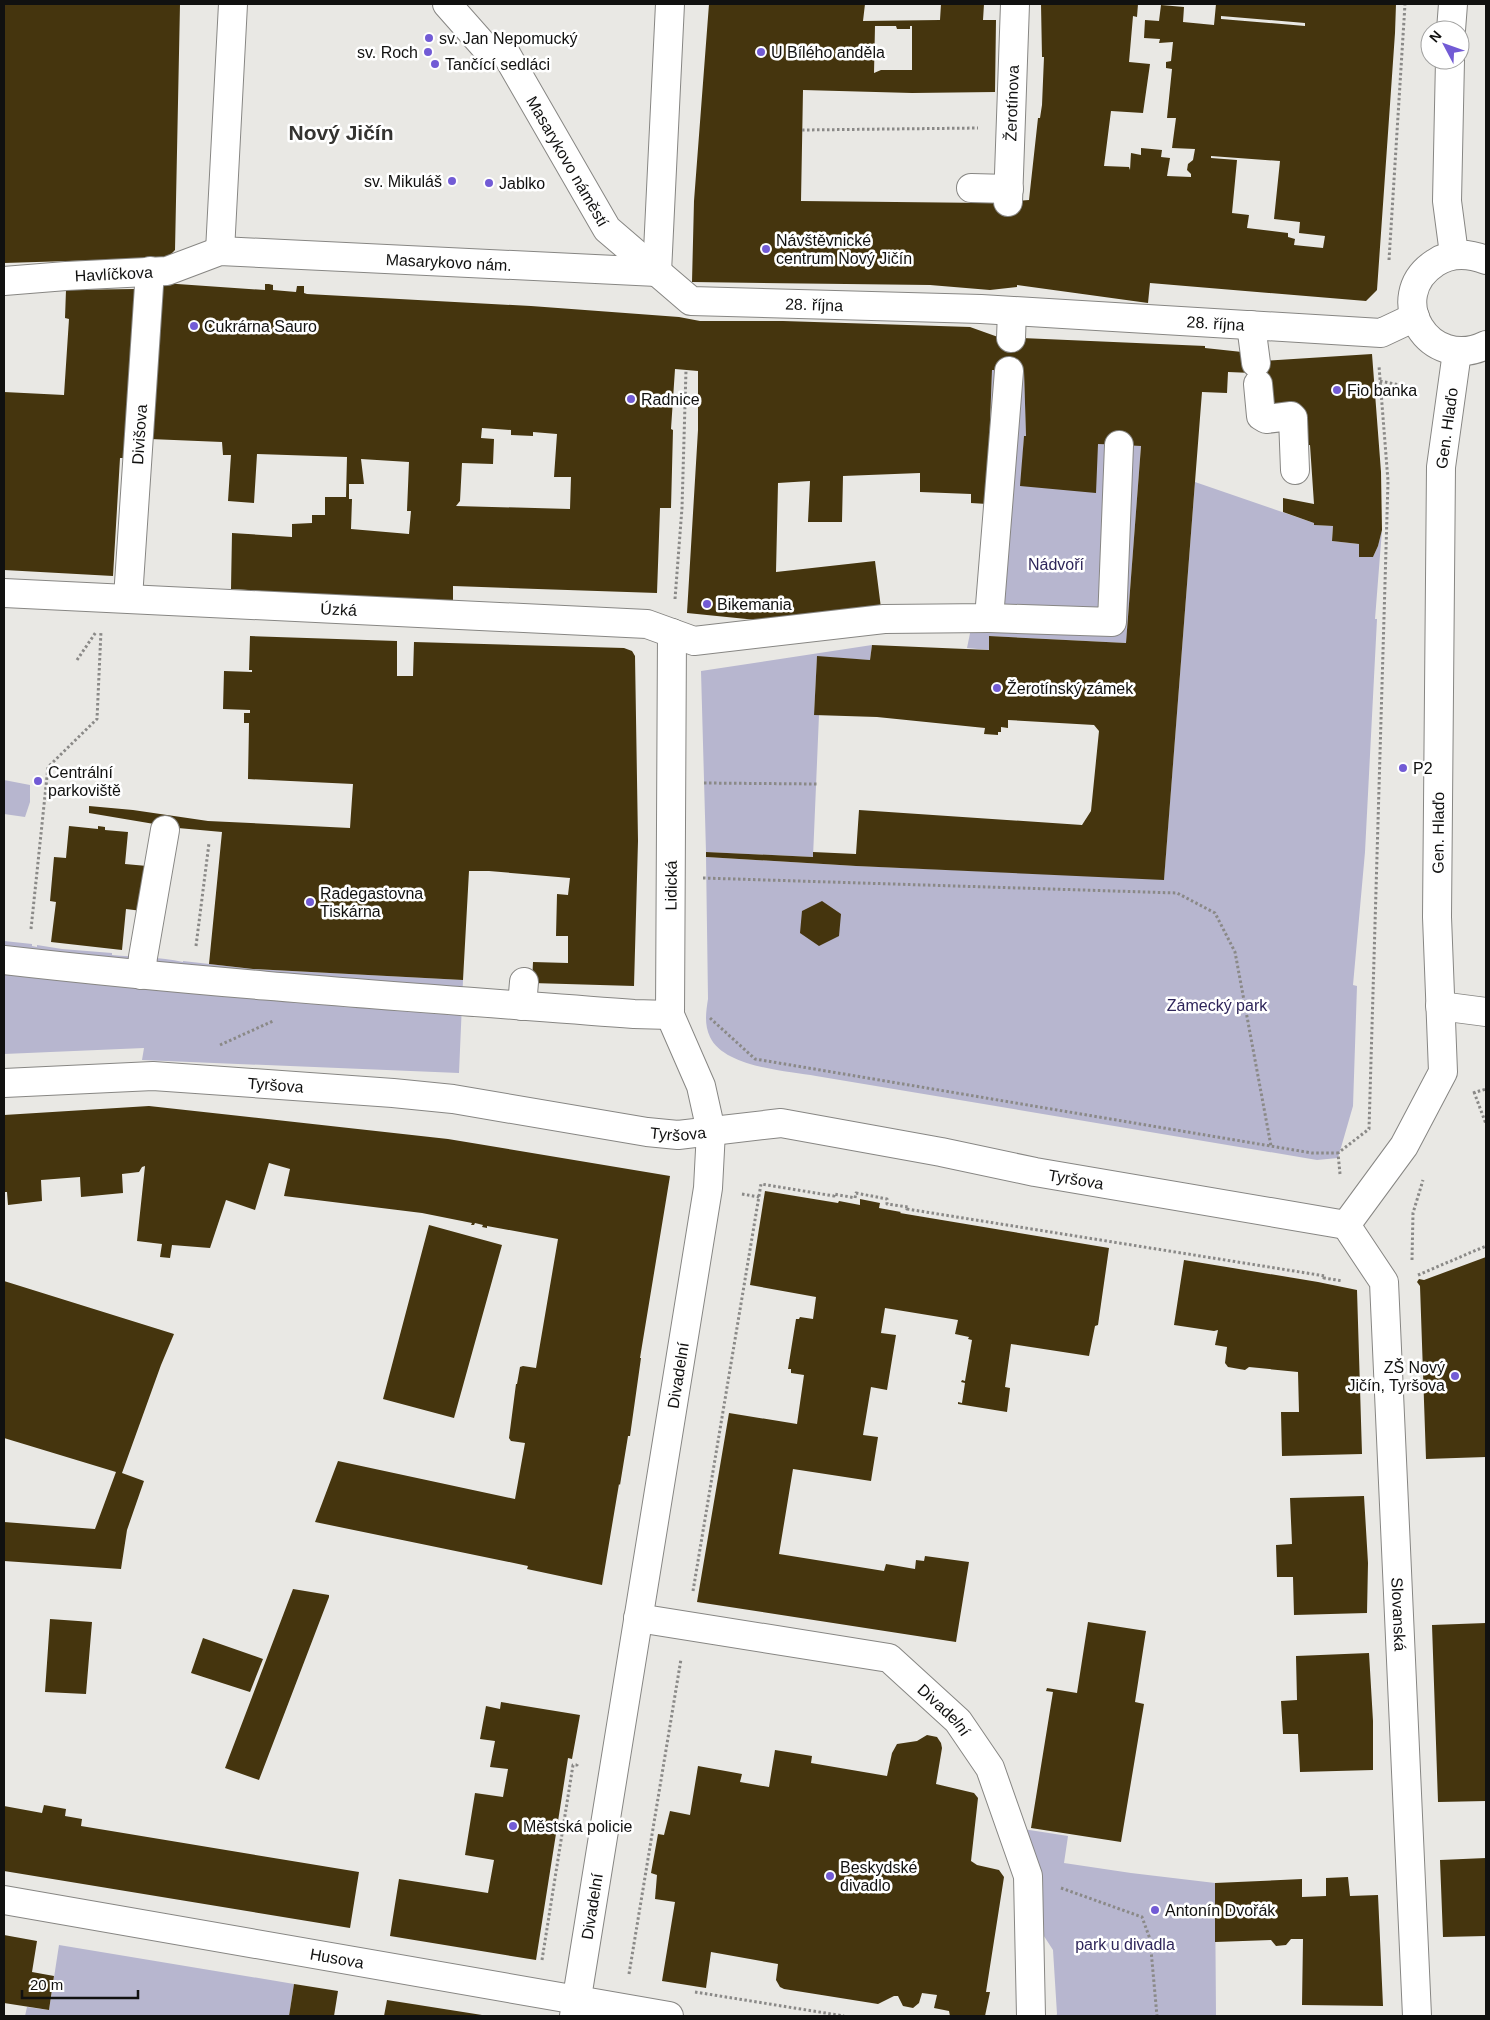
<svg xmlns="http://www.w3.org/2000/svg" width="1490" height="2020" font-family="Arial,sans-serif">
  <rect width="100%" height="100%" fill="#e9e8e4"/>
  <path fill="#b7b6cf" d="M992,370L1024,371L1026,436H1024L1021,486L1098,444L1141,446L1126,643L989,636V650L967,648L975,609L987,504Z
    M1195,482L1314,523L1315,525L1333,526L1332,541L1359,544V557H1373L1378,546L1382,530L1375,619H1377L1365,852L1353,985L1357,986L1353,1106L1338,1158L1317,1160L816,1076C786,1071 724,1067 710,1037C704,1024 706,1012 708,999L706,857L856,866L1164,879Z
    M872,645L870,660L817,657L814,715H819L813,857L706,852L701,671Z
    M4,780L30,785V802L25,817L4,814Z
    M4,941L32,944V946L37,947V945L62,949L112,953V955C134,957 160,957 183,962V961L253,969L463,980L459,1073L142,1060L144,1048L4,1054Z
    M1023,1829L1068,1836L1064,1863L1131,1873L1215,1883L1216,2016H1056L1057,2014L1053,1950L1040,1930Z
    M59,1945L294,1984L289,2016H25L27,2007L49,2010Z"/>
  <path fill="#45350e" fill-rule="evenodd" d="M4,4H180L175,250L167,258L4,263Z
    M709,4H865L863,21L940,20L941,4H984L983,20H996L995,92L912,93L803,90L801,201L989,203L1029,200L1038,118H1040L1042,105L1044,57H1042L1041,4H1138L1137,17L1133,16L1129,62L1150,64L1143,113L1111,111L1104,166L1129,167L1130,170L1131,153L1141,155V148L1162,150L1161,157L1170,158L1167,176L1191,177V174L1187,170L1188,164L1193,160L1195,149L1172,148L1176,118H1167L1172,69L1166,68V62L1171,61L1173,42L1159,43L1160,39L1144,38L1145,20L1159,21L1161,5L1184,7L1183,22L1214,25L1216,4H1396L1395,33L1377,290L1366,301L1150,283L1148,303L1017,285V287L990,290L930,285L692,282L694,201ZM1221,16L1305,23V26L1221,19ZM875,26H896L897,29H910V26H912V70H881L874,73ZM1211,156L1280,161L1274,219L1300,222L1299,233L1325,236L1323,248L1294,245L1295,239L1288,237V233L1247,228L1249,215L1232,213L1237,160L1211,158Z
    M163,283L265,290V284H269L273,285V290L296,292L297,286H304V293L307,294L531,306L679,317L700,321H783L970,327L998,337L1205,346V348L1242,352L1262,361L1372,354L1381,472L1382,530L1378,546L1373,557H1359V544L1332,541L1333,526L1314,525V523L1283,512V498L1314,504L1310,445L1300,446L1265,414L1252,373L1228,372L1227,393L1202,392L1164,880L856,866L706,857V852L813,857V852L856,854L859,810L1082,825L1091,811L1099,731L1094,725L1008,720V728L1001,727V732H998V735L984,734L985,728L877,717L814,715L817,656L870,660L872,645L989,650V636L1126,643L1141,446L1098,444L1096,493L1020,486L1024,436H1026L1024,371L992,370L987,504L971,503V494L920,492V473L843,476L842,522H808L810,481L778,483L776,572L875,561L881,608L776,622L687,613L698,430V371L675,369L671,429L673,430L671,508H660L657,593L453,586V603L231,589L232,533L292,537V524L312,523V515H325V497H346L347,457L257,454L254,503L228,501L231,455H223L222,442L150,439ZM482,428L511,430V435L533,436V432L557,434L554,477H571L570,509L456,506L460,501L462,463L493,464L494,439L481,438ZM361,459L409,462L407,511H411L409,534L351,529L352,499H349V484H364Z
    M135,289L127,458H120L113,576L4,570V392L64,395L69,319L65,318L66,290Z
    M250,636L397,641V676H413L414,642L624,648L632,651L635,656L638,841L634,986L532,983L533,962L568,963V936H556L557,894L568,895L570,878L489,871H469L463,980L253,969L209,964L222,832L178,828L89,813V806L133,810L208,821L350,828L353,784L248,779L249,723H244V713H250V710L223,709L224,671L252,672V670H249Z
    M69,826L98,829V826L105,827V830L128,832L125,864L147,866L142,911L126,909L122,950L51,942L56,902L50,901L54,857L66,858Z
    M822,901L841,914L839,936L819,946L800,933L802,911Z
    M149,1106L448,1139L670,1176L640,1358H641L630,1436H628L620,1485L619,1484L602,1585L527,1569L528,1566L315,1522L338,1461L515,1499L525,1443L511,1441L509,1438L516,1384H517L520,1367L523,1366L536,1368L558,1239L487,1226V1228L482,1227L483,1225L475,1223L474,1225H471L472,1223L422,1213L284,1196L290,1169L269,1163L255,1210L226,1200L210,1248L172,1245L170,1258L160,1257L162,1244L137,1241L145,1166L142,1167L139,1172L122,1174L123,1193L81,1197L80,1177L41,1180L42,1201L8,1205L7,1192H4V1115Z
    M765,1191L838,1203L839,1201L860,1205V1199L880,1203L879,1208L901,1212L900,1213L1109,1248L1098,1325L1095,1326L1089,1356L1011,1344L1005,1387L1010,1388L1007,1412L958,1404V1402L962,1403L965,1383L961,1382L962,1380L965,1381L972,1340L968,1339L969,1337L955,1334L958,1320L885,1308L881,1333L896,1335L887,1390L871,1387L863,1435L878,1437L871,1481L793,1469L779,1554L884,1571L886,1564L915,1569L916,1560L924,1561L925,1556L969,1562L956,1642L697,1602L729,1413L797,1424L804,1375L791,1373V1369H788L796,1319H799L800,1317L813,1319L816,1297L750,1285Z
    M429,1225L502,1245L454,1418L383,1399Z
    M1486,1257V1457L1426,1459L1420,1286L1417,1282L1419,1279L1424,1280Z
    M1184,1260L1318,1282L1357,1290L1362,1454L1282,1456L1281,1412H1299L1298,1372L1249,1367L1245,1370L1228,1367L1225,1363L1227,1347L1215,1345L1218,1330L1214,1331L1174,1325Z
    M4,1281L174,1334L161,1365L122,1473L144,1481L127,1530L121,1569L4,1561V1522L95,1529L116,1472L4,1438Z
    M1364,1496L1368,1563L1367,1613L1294,1615L1293,1577H1277L1276,1545L1292,1544L1290,1498Z
    M293,1589L329,1595V1597L259,1780L225,1768Z
    M50,1619L92,1622L86,1694L45,1692Z
    M1088,1622L1146,1631L1135,1702L1144,1704L1121,1842L1031,1828L1053,1692L1046,1691L1047,1688L1077,1693Z
    M1486,1623V1801L1438,1802L1432,1625Z
    M203,1638L263,1659L250,1692L191,1673Z
    M1369,1653L1373,1721V1770L1300,1772L1298,1734H1283L1281,1701L1297,1700L1296,1656Z
    M501,1702L580,1715L572,1759L568,1758L536,1960L390,1936L399,1879L488,1893L494,1860L465,1855L475,1793L503,1797L508,1769L490,1767L495,1741L480,1739L486,1706L500,1709Z
    M927,1735L937,1737L941,1743L942,1748L936,1784L974,1793L978,1798L971,1861L977,1865L999,1870L1004,1877L986,1992H990L985,2016H950L949,2011L934,2008L937,1995L922,1993L919,2003L913,2008L903,2006L898,1996H894L878,2004L784,1989L780,1987L776,1980L778,1964L711,1952L706,1988L662,1981L675,1902L655,1899L657,1875L651,1873L658,1834L664,1835L670,1811L690,1815L698,1766L742,1774L740,1782L769,1787L775,1750L812,1756L811,1763L887,1776L892,1753L897,1744L917,1741Z
    M44,1805L66,1809L65,1816L82,1819L81,1826L359,1872L350,1928L4,1871V1806L42,1813Z
    M1486,1858V1936L1443,1937L1440,1860Z
    M1348,1877L1350,1896L1378,1895L1383,2006L1302,2005L1303,1939H1291L1286,1945L1276,1946L1271,1940L1215,1942V1883L1302,1879V1897L1326,1896V1878Z
    M4,1935L37,1941L32,1972L54,1976L49,2010L4,2003Z
    M294,1984L338,1991L334,2016H289Z
    M387,2000L482,2015V2016H384Z"/>
  <g fill="none" stroke-linecap="round" stroke-linejoin="round">
    <g stroke="#878683" stroke-width="30">
      <g id="minor">
        <path id="s1" d="M447,4L485,47L505,52L607,229L691,301L981,309L1381,333L1415,317"/>
        <path d="M1451,30L1453,4"/>
        <path d="M1450,60L1447,201L1454,254"/>
        <path d="M971,188L1009,189"/>
        <path id="s2" d="M1008,202L1015,4"/>
        <path d="M220,251L233,4"/>
        <path d="M1486,260C1468,253 1451,252 1435,263C1383,297 1429,373 1486,345"/>
        <path d="M657,272L670,4"/>
        <path id="s3" d="M4,281L66,276L167,271L220,251L657,272"/>
        <path d="M1251,325L1256,363"/>
        <path d="M1011,338L1012,311"/>
        <path d="M1258,384L1261,416L1266,419L1291,416L1293,418L1295,470"/>
        <path id="s4" d="M4,593L647,624L694,641L884,619L989,618L1009,371"/>
        <path id="s5" d="M128,598L150,271"/>
        <path d="M989,618L1112,622L1119,445"/>
        <path d="M4,960C213,984 424,998 634,1014L670,1015"/>
        <path d="M141,975L143,957L165,830"/>
        <path d="M522,1006L524,982"/>
        <path d="M1440,1006L1486,1012"/>
        <path id="s6" d="M4,1083L153,1076L393,1093L453,1099L647,1132L678,1135L781,1123L941,1152L1035,1172L1346,1225"/>
        <path id="s7" d="M1346,1225L1404,1146L1443,1072L1437,917L1441,467L1457,352"/>
        <path id="s8" d="M1346,1225L1384,1282L1417,2016"/>
        <path id="s9" d="M638,1618L889,1658L958,1721L990,1768L1028,1876L1031,2016"/>
        <path id="s10" d="M4,1900L669,2016"/>
        <path id="s11" d="M574,2016L708,1188L711,1131L701,1086L670,1015L672,633"/>
      </g>
    </g>
    <path stroke="#8a8987" stroke-width="3" stroke-dasharray="2.5 2.5" stroke-linecap="butt" d="M802,130L978,128
      M1389,260L1405,4
      M1380,381L1419,389
      M675,599L682,508L686,370
      M77,660L96,632
      M704,783L817,784
      M703,878L1177,893L1215,913L1235,952L1271,1146
      M31,929L48,767L97,719L101,631
      M196,946L209,843
      M710,1018L755,1059L1312,1153H1338
      M220,1045L273,1021
      M1474,1092L1486,1124
      M1473,1093L1486,1089
      M1340,1174L1338,1153L1369,1129L1388,481L1379,366
      M742,1194L759,1197
      M1412,1260L1413,1213L1423,1180
      M1418,1275L1486,1246
      M693,1591L761,1184L834,1196V1194L855,1198L856,1193L887,1199V1204L908,1207L907,1209L1325,1276L1324,1278L1343,1281
      M1061,1888L1142,1917L1150,1939L1157,2016
      M542,1960L573,1765H577L578,1763
      M629,1974L681,1659
      M695,1992L844,2016"/>
    <use href="#minor" stroke="#fff" stroke-width="28"/>
  </g>
  <g fill="#725bd5" stroke="#fff" stroke-width="2">
    <circle cx="429" cy="38" r="5"/>
    <circle cx="428" cy="52" r="5"/>
    <circle cx="761" cy="52" r="5"/>
    <circle cx="435" cy="64" r="5"/>
    <circle cx="452" cy="181" r="5"/>
    <circle cx="489" cy="183" r="5"/>
    <circle cx="766" cy="249" r="5"/>
    <circle cx="194" cy="326" r="5"/>
    <circle cx="1337" cy="390" r="5"/>
    <circle cx="631" cy="399" r="5"/>
    <circle cx="707" cy="604" r="5"/>
    <circle cx="997" cy="688" r="5"/>
    <circle cx="1403" cy="768" r="5"/>
    <circle cx="38" cy="781" r="5"/>
    <circle cx="310" cy="902" r="5"/>
    <circle cx="1455" cy="1376" r="5"/>
    <circle cx="513" cy="1826" r="5"/>
    <circle cx="830" cy="1876" r="5"/>
    <circle cx="1155" cy="1910" r="5"/>
  </g>
  <g text-anchor="middle" stroke-width="5" stroke-linejoin="round" paint-order="stroke">
    <g font-size="16" fill="#111110" stroke="#fff" text-anchor="start">
      <text x="439" y="44">sv. Jan Nepomucký</text>
      <text x="418" y="58" text-anchor="end">sv. Roch</text>
      <text x="771" y="58">U Bílého anděla</text>
      <text x="445" y="70">Tančící sedláci</text>
      <text x="442" y="187" text-anchor="end">sv. Mikuláš</text>
      <text x="499" y="189">Jablko</text>
      <text x="776" y="246">Návštěvnické<tspan x="776" dy="18">centrum Nový Jičín</tspan></text>
      <text x="204" y="332">Cukrárna Sauro</text>
      <text x="1347" y="396">Fio banka</text>
      <text x="641" y="405">Radnice</text>
      <text x="717" y="610">Bikemania</text>
      <text x="1007" y="694">Žerotínský zámek</text>
      <text x="1413" y="774">P2</text>
      <text x="48" y="778">Centrální<tspan x="48" dy="18">parkoviště</tspan></text>
      <text x="320" y="899">Radegastovna<tspan x="320" dy="18">Tiskárna</tspan></text>
      <text x="1445" y="1373" text-anchor="end">ZŠ Nový<tspan x="1445" dy="18">Jičín, Tyršova</tspan></text>
      <text x="523" y="1832">Městská policie</text>
      <text x="840" y="1873">Beskydské<tspan x="840" dy="18">divadlo</tspan></text>
      <text x="1165" y="1916">Antonín Dvořák</text>
    </g>
    <g font-size="16" fill="#111110" stroke="#fff">
      <text dy="6" stroke="none"><textPath href="#s2" startOffset="99">Žerotínova</textPath></text>
      <text dy="6" stroke="none"><textPath href="#s1" startOffset="204">Masarykovo náměstí</textPath></text>
      <text dy="6" stroke="none"><textPath href="#s3" startOffset="449">Masarykovo nám.</textPath></text>
      <text dy="6" stroke="none"><textPath href="#s3" startOffset="110">Havlíčkova</textPath></text>
      <text dy="6" stroke="none"><textPath href="#s1" startOffset="516">28. října</textPath></text>
      <text dy="6" stroke="none"><textPath href="#s1" startOffset="918">28. října</textPath></text>
      <text dy="6" stroke="none"><textPath href="#s7" startOffset="826">Gen. Hlaďo</textPath></text>
      <text dy="6" stroke="none"><textPath href="#s5" startOffset="164">Divišova</textPath></text>
      <text dy="6" stroke="none"><textPath href="#s4" startOffset="335">Úzká</textPath></text>
      <text dy="6" stroke="none"><textPath href="#s7" startOffset="421">Gen. Hlaďo</textPath></text>
      <text dy="6" stroke="none"><textPath href="#s11" startOffset="1149">Lidická</textPath></text>
      <text dy="6" stroke="none"><textPath href="#s6" startOffset="272">Tyršova</textPath></text>
      <text dy="6" stroke="none"><textPath href="#s6" startOffset="678">Tyršova</textPath></text>
      <text dy="6" stroke="none"><textPath href="#s6" startOffset="1082">Tyršova</textPath></text>
      <text dy="6" stroke="none"><textPath href="#s11" startOffset="649">Divadelní</textPath></text>
      <text dy="6" stroke="none"><textPath href="#s8" startOffset="401">Slovanská</textPath></text>
      <text dy="6" stroke="none"><textPath href="#s9" startOffset="330">Divadelní</textPath></text>
      <text dy="6" stroke="none"><textPath href="#s11" startOffset="111">Divadelní</textPath></text>
      <text dy="6" stroke="none"><textPath href="#s10" startOffset="338">Husova</textPath></text>
    </g>
    <g font-size="16" fill="#2f265a" stroke="#fff">
      <text x="1056" y="570">Nádvoří</text>
      <text x="1217" y="1011">Zámecký park</text>
      <text x="1125" y="1950">park u divadla</text>
    </g>
    <g font-size="21" font-weight="bold" fill="#343330" stroke="#fff">
      <text x="341" y="140">Nový Jičín</text>
    </g>
  </g>
  <rect width="1490" height="2020" fill="none" stroke="#111110" stroke-width="10"/>
  <g transform="translate(1445 45) rotate(311)"><circle r="24" fill="#ffffff" stroke="#a0a09f"/>
  <path d="M0-4L9 19L0 12L-9 19Z" fill="#725bd5"/>
  <text y="-8" font-size="14" font-weight="bold" text-anchor="middle" fill="#111110">N</text>
  </g>
  <path d="M22 1990v8h116v-8" fill="none" stroke="#111110" stroke-width="2.5"/>
  <text x="30" y="1990" font-size="15" fill="#111110" stroke="#ffffff" stroke-width="4" paint-order="stroke">20 m</text>
</svg>
